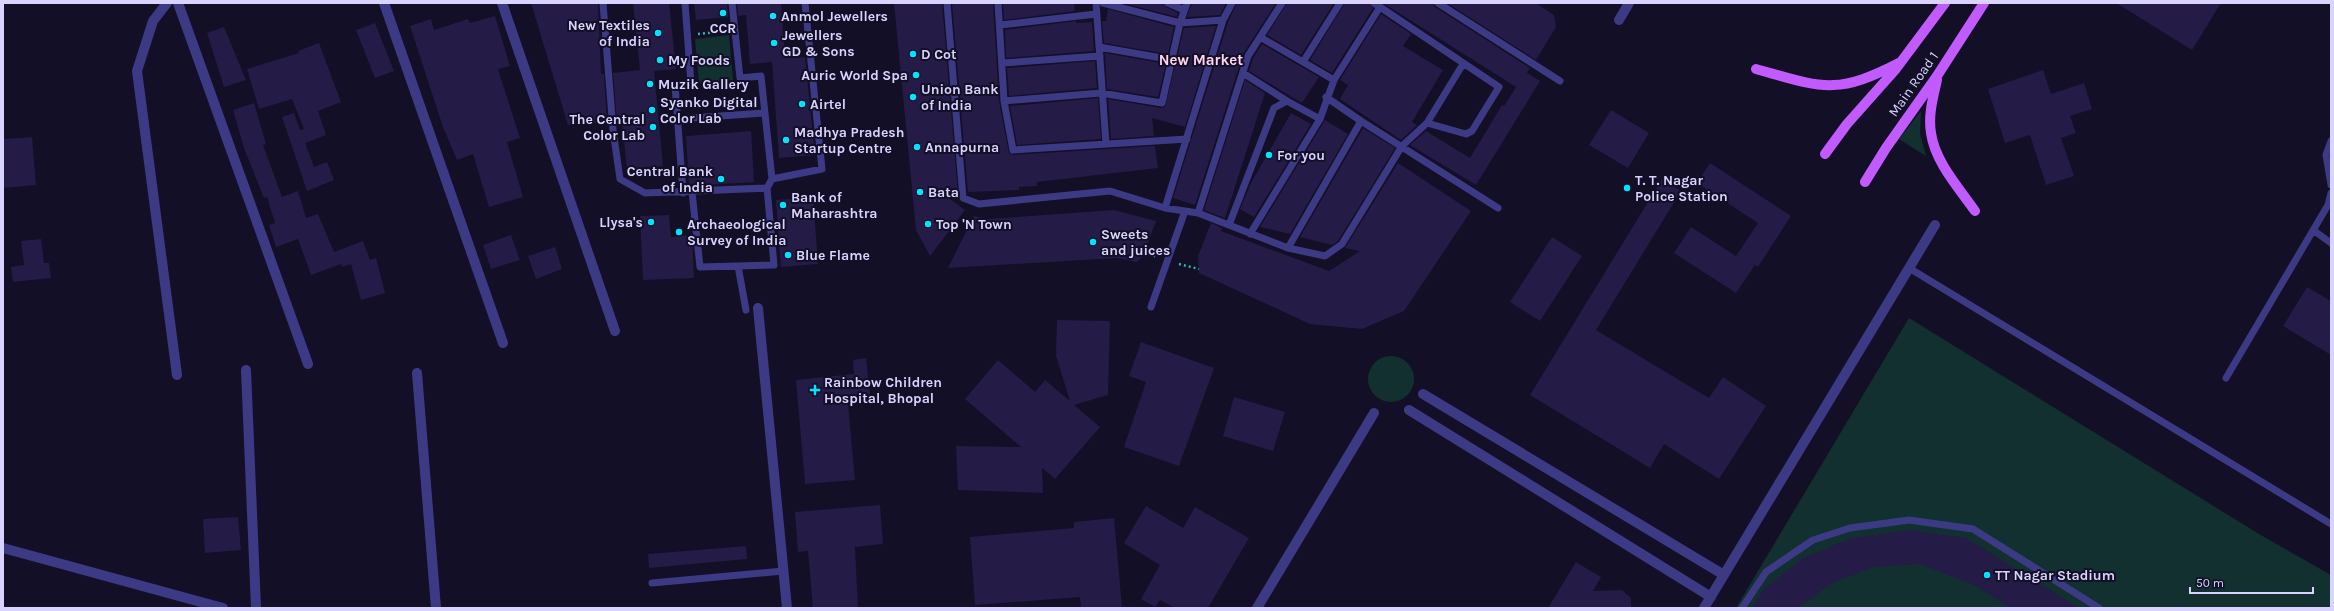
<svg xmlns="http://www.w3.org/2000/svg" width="2334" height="611" font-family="Karla,sans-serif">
  <rect width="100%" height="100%" fill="#130f26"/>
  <path fill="#12302f" d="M729,35L733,80L699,83L695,39Z
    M1921,111L1920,134L1926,156L1899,139Z
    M1909,318L2259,534L2331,575V608H1736Z
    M1368 379a23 23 0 1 1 46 0a23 23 0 1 1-46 0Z"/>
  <path fill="#241b47" d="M531,3H598L601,74H604L607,122L568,125Z
    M633,3H669L676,69L654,71L663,166L627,170L622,121H617L613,73L640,70Z
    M694,3H727L728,17L696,20Z
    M737,3H781L785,58L805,57L815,155L779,158L772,62L750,64L746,15L738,16Z
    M894,3H942L958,193L943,194L965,210L930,256L916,230Z
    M952,3H993L999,101L1009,153L1013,155L1155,146L1158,168L1037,182V186L1019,187V190L968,192Z
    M1003,3H1074L1075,11L1004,20Z
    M1123,3H1163L1166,7L1178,13L1177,17Z
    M1192,3H1226L1220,15L1187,17Z
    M1237,3H1276L1243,54L1195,205L1173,198L1228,22Z
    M1287,3H1334L1301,55L1267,35Z
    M1345,3H1369L1373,8L1332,73L1310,60Z
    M1383,3H1433L1435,7L1530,68L1527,73L1540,81L1476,185L1410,145L1426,131L1470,158L1502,105L1504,106L1516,87Z
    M1447,3H1536L1554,15L1556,27L1536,60Z
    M2116,3H2221L2192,50Z
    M1108,9L1174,27L1168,54L1104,43L1102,21H1106Z
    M1381,14L1411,34L1403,46L1443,70L1412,122L1417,125L1401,140L1340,99L1348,85L1340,80Z
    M495,16L510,66L498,69L520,138L507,142L523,197L489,207L473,154L457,160L443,127L410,26L431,19L434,30L468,19L470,23Z
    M1076,21V23L1092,22L1094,51L1006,58L1005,30Z
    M375,23L394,71L375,78L356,30Z
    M1216,26L1185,127L1152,118L1154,136L1111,139L1108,99L1161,108L1165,107L1184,28Z
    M224,27L246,80L224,87L207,33Z
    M319,43L341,102L318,111L326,135L305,143L314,167L327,162L334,180L307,191L282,117L294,113L300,130L304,129L292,99L259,109L247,69L299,53L298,51Z
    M1262,44L1319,77L1302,103L1249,71L1253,58Z
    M1105,53L1166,64L1158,97L1107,89Z
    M1095,61L1097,88L1009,96L1007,68Z
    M2043,70L2051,94L2084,83L2092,109L2070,116L2076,133L2061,138L2074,176L2046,185L2030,135L2005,143L1988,89Z
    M1245,80L1265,93L1225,218L1204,210Z
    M1098,98L1101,139L1017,145L1010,106Z
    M254,103L266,144L263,145L282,197L298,191L306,218L318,214L334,252L363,241L370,260L376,258L385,293L361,300L351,264L342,267L341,264L311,275L298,239L276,247L269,225L275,223L267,197L264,198L244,148L233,110Z
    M1611,110L1649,133L1628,168L1589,145Z
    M1291,113L1311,124L1254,217L1240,209L1251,183Z
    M1325,120L1348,134L1290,234L1260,227Z
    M1363,128L1395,148L1338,241L1332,245L1300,237Z
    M751,131L754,182L689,186L686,136Z
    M32,137L36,185L3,188V139Z
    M1398,163L1471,211L1404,311L1362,329L1310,324L1199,273L1198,256L1211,223L1222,228L1221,231L1329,271L1360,251L1345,248Z
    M1710,163L1791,216L1758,267L1755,265L1736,293L1674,253L1691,227L1736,256L1758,223L1697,183Z
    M1662,179L1681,191L1596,330L1709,398L1723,377L1766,406L1719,479L1664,444L1650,468L1530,395Z
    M813,197L818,264L781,267L776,200Z
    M1114,210L1156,221L1143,256L1137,262L1117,258L948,268L974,216L989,219Z
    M669,215L671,237L692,235L694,278L643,280L640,216Z
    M511,235L520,260L491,269L483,245Z
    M1552,237L1582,256L1540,321L1510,302Z
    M41,239L44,263H49L51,278L13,282L11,267L24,265L21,241Z
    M555,247L562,269L536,279L528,256Z
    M2307,287L2331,301V355L2283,326Z
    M1057,320L1110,321L1108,395L1074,405L1100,427L1055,479L1042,468L1043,493L958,490L956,446L1021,447L965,399L998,360L1035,392L1045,380L1070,401L1056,356Z
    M1141,342L1214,368L1179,466L1124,447L1146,382L1129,376Z
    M866,358L871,402L848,404L855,480L805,484L796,380L854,374L853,360Z
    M1234,397L1285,412L1273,451L1223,436Z
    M880,505L883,544L855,547L858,608H813L808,551L798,552L795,512Z
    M1146,506L1183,528L1195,507L1249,538L1208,608H1175L1160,600L1155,607L1141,599L1160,565L1124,543Z
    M238,517L241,550L205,553L203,519Z
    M1114,518L1122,608H1081L1080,597L975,605L970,537L1074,528V522Z
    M1911,530L1966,538L2079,608H2010L1976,586L1920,564L1874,567L1832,583L1798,608H1752L1764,589L1803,558L1852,538Z
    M746,546L747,559L649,568L648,554Z
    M1576,562L1601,577L1593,591L1622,590L1631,598V608H1548Z"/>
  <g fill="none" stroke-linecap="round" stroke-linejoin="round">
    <path stroke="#2fb8b0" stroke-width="2.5" stroke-dasharray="2 3" stroke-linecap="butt" d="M698,34L725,31
      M1144,252L1157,257
      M1179,264L1199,269"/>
    <path stroke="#3d3a85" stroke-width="7" d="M603,3L613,130L620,179L645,193L767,188
      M947,3L963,198L979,204L1110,191L1165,208L1198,213L1288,248L1325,256L1342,244L1402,146L1427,123L1463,64
      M998,3L1004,101L1013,150L1187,139
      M1096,3L1106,144
      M1103,3L1180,23L1223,20L1232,3
      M1168,3L1184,10
      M1374,3L1499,87L1472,131L1466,134L1427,123
      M1438,3L1560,81
      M1000,25L1096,14
      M1260,37L1334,80
      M1099,47L1173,60
      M1303,62L1340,3
      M1003,63L1100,56
      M1243,73L1287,101
      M1326,97L1361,121L1498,208
      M1004,101L1101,93L1162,103L1180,23L1187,3
      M677,119L765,113
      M2331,141L2326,155L2331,185
      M772,179L822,169L805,3
      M692,192L700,267L774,265L767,188L772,179L761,76L740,78L732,3
      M683,193L675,85L691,84L685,3
      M1165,208L1223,20
      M1198,213L1248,56L1282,3
      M1229,225L1274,108L1287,101L1320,119
      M2313,230L2331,243
      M1250,234L1320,119L1334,80L1380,7
      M1288,248L1361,121
      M738,266L746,310
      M1909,268L2331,524
      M1151,307L1185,211
      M2226,378L2328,205L2331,193
      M652,583L783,571
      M1742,608L1766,572L1813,540L1850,528L1909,520L1973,529L2099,608"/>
    <path stroke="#3d3a85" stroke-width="10" d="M167,3L153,21L137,71L177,375
      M178,3L308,364
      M384,3L503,343
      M502,3L615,331
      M758,308L787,608
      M246,370L256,608
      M417,373L436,608
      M3,548L223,608
      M1257,608L1374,413"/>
    <path stroke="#3d3a85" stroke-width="10" d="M1619,20L1629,3
      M1423,394L1724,575
      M1409,410L1711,597
      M1704,608L1935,225"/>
    <path stroke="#c25bff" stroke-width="10" d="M1756,69C1821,87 1835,96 1899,63
      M1937,80C1933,98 1928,115 1931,133C1935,162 1959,188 1975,211
      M1825,154L1847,124L1895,70L1945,3
      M1865,182L1886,148L1937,76L1984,3"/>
  </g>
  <g fill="#00e5ff" stroke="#130f26" stroke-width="1.5">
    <circle cx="723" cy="13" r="4"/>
    <circle cx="773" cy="16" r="4"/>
    <circle cx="658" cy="33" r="4"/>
    <circle cx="774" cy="43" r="4"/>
    <circle cx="913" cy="54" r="4"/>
    <circle cx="660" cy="60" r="4"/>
    <circle cx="916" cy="75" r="4"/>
    <circle cx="650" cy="84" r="4"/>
    <circle cx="913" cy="97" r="4"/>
    <circle cx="802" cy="104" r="4"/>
    <circle cx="652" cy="110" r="4"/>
    <circle cx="653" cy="127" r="4"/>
    <circle cx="786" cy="140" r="4"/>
    <circle cx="917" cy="147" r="4"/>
    <circle cx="1269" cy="155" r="4"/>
    <circle cx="721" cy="179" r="4"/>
    <circle cx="1627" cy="188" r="4"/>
    <circle cx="920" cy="192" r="4"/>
    <circle cx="783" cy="205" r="4"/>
    <circle cx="651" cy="222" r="4"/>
    <circle cx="928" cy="224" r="4"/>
    <circle cx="679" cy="232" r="4"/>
    <circle cx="1093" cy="242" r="4"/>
    <circle cx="788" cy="255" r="4"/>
    <path d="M813 384h4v4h4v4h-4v4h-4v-4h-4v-4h4z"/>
    <circle cx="1987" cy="575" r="4"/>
  </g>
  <g text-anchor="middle" stroke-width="4" stroke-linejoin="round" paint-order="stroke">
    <g font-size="14" font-weight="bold" fill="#d9d4ff" stroke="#130f26" text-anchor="start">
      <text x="781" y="21">Anmol Jewellers</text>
      <text x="650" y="30" text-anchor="end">New Textiles<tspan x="650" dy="16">of India</tspan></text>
      <text x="723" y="33" text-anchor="middle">CCR</text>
      <text x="782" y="40">Jewellers<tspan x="782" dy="16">GD &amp; Sons</tspan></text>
      <text x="921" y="59">D Cot</text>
      <text x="668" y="65">My Foods</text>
      <text x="908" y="80" text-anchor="end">Auric World Spa</text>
      <text x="658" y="89">Muzik Gallery</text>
      <text x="921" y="94">Union Bank<tspan x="921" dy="16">of India</tspan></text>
      <text x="660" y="107">Syanko Digital<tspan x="660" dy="16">Color Lab</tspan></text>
      <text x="810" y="109">Airtel</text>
      <text x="645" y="124" text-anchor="end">The Central<tspan x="645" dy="16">Color Lab</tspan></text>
      <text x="794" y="137">Madhya Pradesh<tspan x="794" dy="16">Startup Centre</tspan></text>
      <text x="925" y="152">Annapurna</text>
      <text x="1277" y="160">For you</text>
      <text x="713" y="176" text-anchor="end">Central Bank<tspan x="713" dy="16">of India</tspan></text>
      <text x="1635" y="185">T. T. Nagar<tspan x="1635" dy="16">Police Station</tspan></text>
      <text x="928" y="197">Bata</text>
      <text x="791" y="202">Bank of<tspan x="791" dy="16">Maharashtra</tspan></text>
      <text x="643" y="227" text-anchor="end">Llysa's</text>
      <text x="687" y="229">Archaeological<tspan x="687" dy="16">Survey of India</tspan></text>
      <text x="936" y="229">Top 'N Town</text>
      <text x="1101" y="239">Sweets<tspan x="1101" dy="16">and juices</tspan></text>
      <text x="796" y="260">Blue Flame</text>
      <text x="824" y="387">Rainbow Children<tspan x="824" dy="16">Hospital, Bhopal</tspan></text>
      <text x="1995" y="580">TT Nagar Stadium</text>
    </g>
    <g font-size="14" fill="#d9d4ff" stroke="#130f26">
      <text transform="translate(1913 84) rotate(-55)" y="5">Main Road 1</text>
    </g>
    <g font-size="15" font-weight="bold" fill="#ffd6f0" stroke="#130f26">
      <text x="1201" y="65">New Market</text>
    </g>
  </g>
  <rect width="2334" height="611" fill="none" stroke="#d9d4ff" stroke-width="8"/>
  <path d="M2190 587v6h123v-6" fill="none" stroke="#d9d4ff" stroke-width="2"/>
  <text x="2196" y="587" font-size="12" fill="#d9d4ff" stroke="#130f26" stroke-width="3" paint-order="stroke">50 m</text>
</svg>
